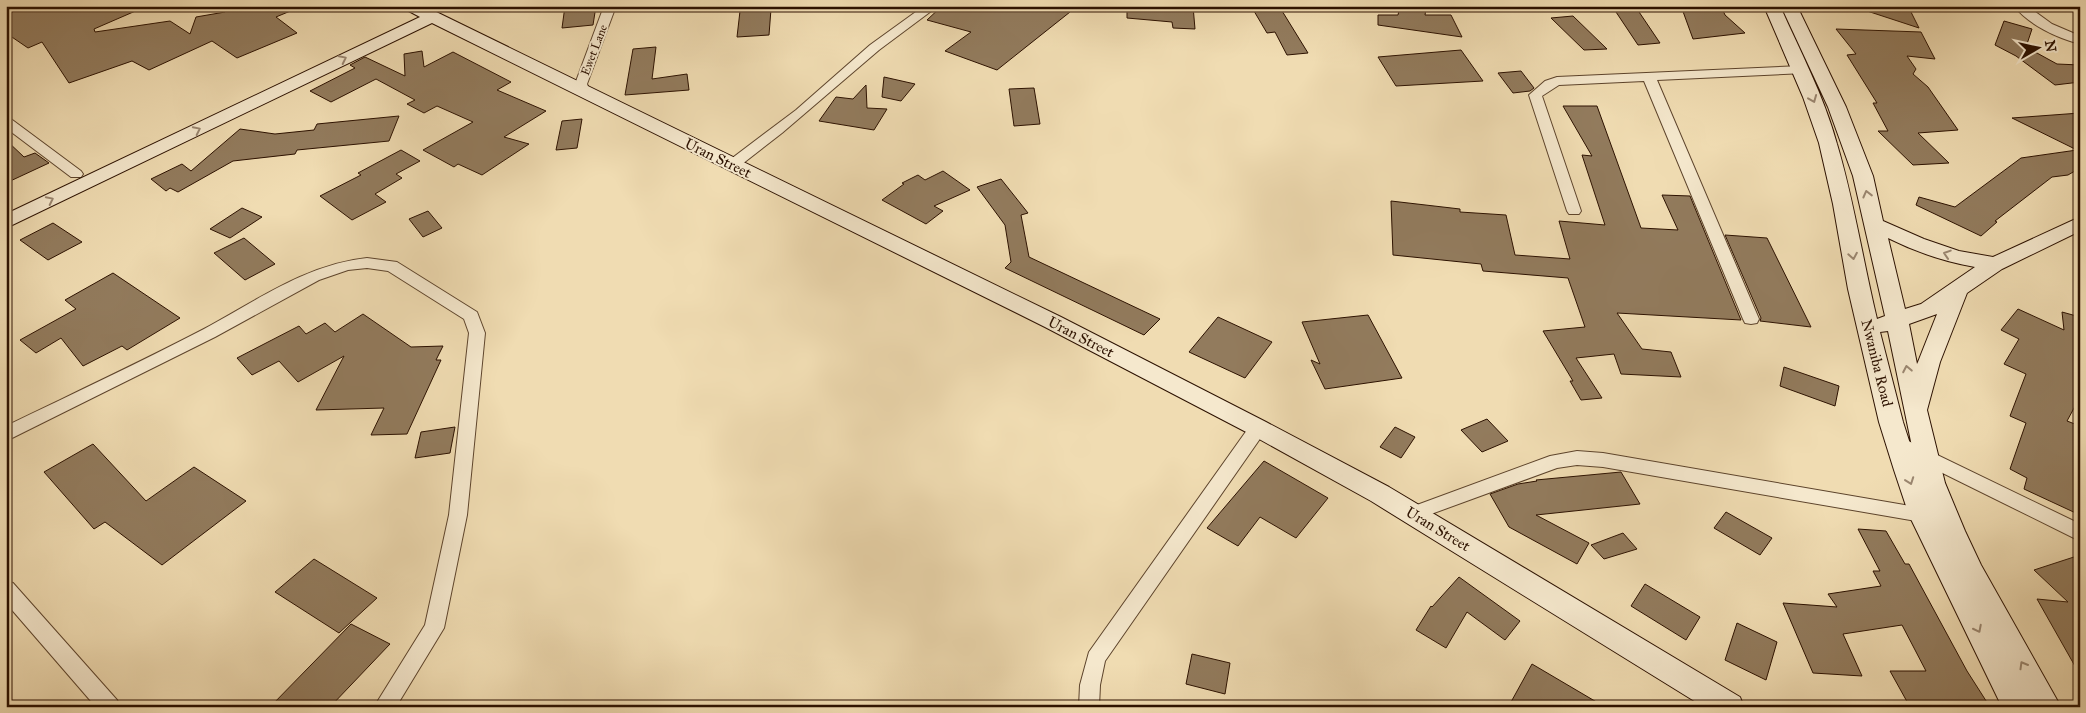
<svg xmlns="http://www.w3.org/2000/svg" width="2086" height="713" font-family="'IM FELL Great Primer',serif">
  <rect width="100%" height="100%" fill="#f0dcb2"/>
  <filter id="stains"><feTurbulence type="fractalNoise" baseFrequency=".004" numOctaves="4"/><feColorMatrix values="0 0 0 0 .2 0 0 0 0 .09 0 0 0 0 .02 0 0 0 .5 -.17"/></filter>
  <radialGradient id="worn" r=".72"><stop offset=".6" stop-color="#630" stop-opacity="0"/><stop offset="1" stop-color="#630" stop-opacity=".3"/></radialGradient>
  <path fill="#927b5d" stroke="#2c1100" d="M6,6H147L94,29L95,32L170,21L190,34L196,17L225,12L227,6L300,7L276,17L297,33L237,58L212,41L149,70L132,61L69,83L42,42L28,48L6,33Z
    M565,6H596L593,25L562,28Z
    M942,6H1054L1070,12L997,70L945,51L971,32L927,20Z
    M1127,6H1193L1195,29L1173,28L1172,22L1127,18Z
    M1251,6H1279L1308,53L1287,55L1275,32L1267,33Z
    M1400,6L1426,9L1425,15H1451L1462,37L1378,25V15H1398Z
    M1612,6H1635L1660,43L1638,45Z
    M1681,6H1721L1725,15L1745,33L1693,39Z
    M1862,6H1908L1919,28L1861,9Z
    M771,9L769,35L737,37L740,11Z
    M1573,16L1607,49L1584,50L1551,18Z
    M2004,21L2032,29L2026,47L2057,64L2080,65V82L2055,85L2016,56L1995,45Z
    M1836,29L1921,32L1935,59L1907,56L1916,69L1913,74L1928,87L1958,130L1918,133L1949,163L1913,165L1878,131H1888L1873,103H1877L1847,55L1856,54Z
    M656,47L652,79L687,74L689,90L625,95L633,49Z
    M1461,50L1483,81L1396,86L1378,57Z
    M422,51L424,67L453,52L511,82L497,90L546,111L504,137L529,144L482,175L458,164L454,167L423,150L473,122L437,106L424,113L407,104L415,100L376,79L331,102L310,91L355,68L350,65L365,57L405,76L404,54Z
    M1521,71L1534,88L1530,91L1513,93L1498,73Z
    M884,77L915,84L901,101L882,97Z
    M866,85L867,108L887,109L874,130L819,121L836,97L853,99Z
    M1034,88L1040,124L1014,126L1009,89Z
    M1563,106H1597L1641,228L1678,230L1662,195L1690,196L1741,320L1617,313L1642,349L1671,352L1681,377L1621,374L1614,354L1576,358L1602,398L1581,400L1570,381H1573L1543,331L1585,327L1568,278L1483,271L1481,264L1393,255L1391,201L1460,209V212L1506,215L1515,255L1570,259L1559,221L1605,225L1582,155L1592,156Z
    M2080,113V168L2068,175L2052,177L1995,221L1997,222L1981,236L1916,205L1919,197L1955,207L2021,158L2077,150L2012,118Z
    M399,116L389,141L297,150L295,154L233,161L178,192L170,188L166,191L151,179L182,164L191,171L240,129L275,134L314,130L317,124Z
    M582,119L577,148L556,150L562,121Z
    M6,140L24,157L35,153L49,163L6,183Z
    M401,150L420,161L396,174L402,178L375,194L386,202L352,220L320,196L361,175L358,173Z
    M943,171L970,190L934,206L943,211L926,224L882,200L904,184L902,183L918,175L925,180Z
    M1001,179L1028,213L1021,215L1029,257L1160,319L1144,335L1005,268L1011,262L1005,225L977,187Z
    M242,208L262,217L230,238L210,229Z
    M428,211L442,228L423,237L409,219Z
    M53,223L82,242L48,260L20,240Z
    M1725,235L1767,238L1811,327L1760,321L1761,318Z
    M244,238L275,264L245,280L214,253Z
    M113,273L180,318L127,350L122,346L83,366L61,338L36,353L20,340L76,309L65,300Z
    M2018,309L2064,330L2062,312L2080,317V397L2067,421L2080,426V515L2024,489L2027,478L2010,469L2026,423L2010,416L2026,374L2004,364L2019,339L2001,330Z
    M363,314L411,347L443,346L436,360H441L407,434L371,435L384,408L316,410L344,356L298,382L279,361L252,375L237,358L299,326L306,334L325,323L335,332Z
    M1368,315L1402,378L1325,389L1311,360L1320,364L1302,322Z
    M1218,317L1272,342L1245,378L1189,352Z
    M1784,367L1839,386L1835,406L1780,386Z
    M1487,419L1508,441L1482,452L1461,430Z
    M455,427L450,453L415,458L421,432Z
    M1395,427L1415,437L1401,458L1380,447Z
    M93,444L146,501L194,467L246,501L162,565L105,522L94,529L44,472Z
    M1264,461L1328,498L1296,538L1260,517L1238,546L1207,528Z
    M1621,472L1640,504L1536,515L1589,543L1577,564L1509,527L1490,494L1518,484L1537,481L1536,480Z
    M1726,512L1772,538L1760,555L1714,528Z
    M1858,529L1886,531L1905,564H1909L1967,671L1990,707H1910L1890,671H1926L1902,625L1843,634L1862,676L1813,673L1783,603L1837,607L1828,594L1881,586L1873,571H1880Z
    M1623,533L1637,549L1604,559L1591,545Z
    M2080,555V675L2037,599L2068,602L2034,570Z
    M314,559L377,598L339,633L275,592Z
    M1459,577L1520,621L1505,640L1467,612L1446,648L1416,630L1431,606L1432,607Z
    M1645,584L1700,617L1686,640L1631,606Z
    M1737,623L1777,642L1766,680L1725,660Z
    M351,624L390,644L330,707H270Z
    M1192,654L1230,663L1225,694L1186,684Z
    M1532,664L1605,707H1520L1511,702Z"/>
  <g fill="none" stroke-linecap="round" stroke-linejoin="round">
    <g stroke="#5d442c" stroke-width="2">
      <path id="street" d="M604,6H616L587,84L591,93L585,97L581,96L575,84Z
        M924,6H938L879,50L782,133L737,168H727L725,165L727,162L796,110L870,45Z
        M2014,6H2027L2052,24L2080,36V44C2057,38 2029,25 2014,6Z
        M1801,66L1805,67L1807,70L1805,73L1657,80L1759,319L1757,323L1751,324L1745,323L1743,319L1644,81L1559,85L1542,96L1581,211L1579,214H1569L1567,211L1529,95L1545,81L1557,77Z
        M6,118L11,119L81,171L83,174L81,177H71L6,128Z
        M367,258L397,262L477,312L485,333L467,515L444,628L396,707H374L425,625L449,515L469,333L464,319L388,271L367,268L348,270L319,280L215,337L6,441V426C72,394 139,363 204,329C256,301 307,264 367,258Z
        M1258,421L1264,423L1267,428L1264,433L1105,661L1100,685L1099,707H1079L1080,685L1089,652L1252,423Z
        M1898,436L2080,524V541L1892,448L1889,443L1892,438Z
        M1577,451L1603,453L1922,508L1928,510L1931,515L1928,520L1922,522L1603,467L1577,465L1557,468L1412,521L1406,519L1403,514L1406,509L1550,456Z
        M6,581L13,583L117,700L120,707H96L6,603Z"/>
    </g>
    <g stroke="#2c1100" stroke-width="2">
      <path id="secondary" d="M403,6H424L1061,317L1266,422L1389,487L1740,697L1744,707H1704L1371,501L1250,434L1045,327L432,23L6,228V214L420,17L405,9Z
        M1764,6H1780C1800,51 1824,96 1837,144C1854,201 1863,261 1877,319L1885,316L1853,176L1828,107L1781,6H1797L1846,107L1873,176L1883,221L1924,239L1959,251L1993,257L2080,217V231L2002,269L1967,293L1940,362L1927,410L1945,483L1965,531L1981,565L2061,707H2002L1909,515L1894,470L1879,422L1848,289L1833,204L1819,143L1803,97ZM1888,238C1916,252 1945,262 1975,267L1921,304L1905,309ZM1937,314L1918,362L1917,364L1909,324ZM1888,331L1914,456L1903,422L1880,332Z"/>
    </g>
    <use href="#street" fill="#f5e8cd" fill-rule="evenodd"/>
    <use href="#secondary" fill="#f5e8cd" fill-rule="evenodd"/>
  </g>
  <defs><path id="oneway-chevron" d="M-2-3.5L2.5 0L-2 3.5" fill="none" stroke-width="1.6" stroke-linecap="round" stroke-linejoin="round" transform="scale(1.25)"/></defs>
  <g stroke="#9b8771">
    <use href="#oneway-chevron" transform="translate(343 59) rotate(-26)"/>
    <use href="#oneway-chevron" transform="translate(1813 99) rotate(68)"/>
    <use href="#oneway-chevron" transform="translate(197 130) rotate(-26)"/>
    <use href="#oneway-chevron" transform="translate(1867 194) rotate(-104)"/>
    <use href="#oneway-chevron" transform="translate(50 200) rotate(-26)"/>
    <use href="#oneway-chevron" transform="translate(1947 254) rotate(-162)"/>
    <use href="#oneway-chevron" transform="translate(1853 256) rotate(80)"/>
    <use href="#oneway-chevron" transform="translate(1907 369) rotate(-101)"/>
    <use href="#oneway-chevron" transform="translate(1910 481) rotate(70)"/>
    <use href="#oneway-chevron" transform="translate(1978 629) rotate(63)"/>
    <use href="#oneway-chevron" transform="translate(2023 665) rotate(-120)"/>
  </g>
  <g text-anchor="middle" stroke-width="4" stroke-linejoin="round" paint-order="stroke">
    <g font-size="12" fill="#2c1100" stroke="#f5e8cd">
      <text transform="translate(594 50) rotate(-69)" y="4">Ewet Lane</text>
    </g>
    <g font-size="15" fill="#2c1100" stroke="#f5e8cd">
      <text transform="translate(718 158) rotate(26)" y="5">Uran Street</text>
      <text transform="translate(1081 337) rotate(27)" y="5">Uran Street</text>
      <text transform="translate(1877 363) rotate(76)" y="5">Nwaniba Road</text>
      <text transform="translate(1438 529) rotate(31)" y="5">Uran Street</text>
    </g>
  </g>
  <rect width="2086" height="713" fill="none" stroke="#f0dcb2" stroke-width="25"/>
  <rect x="8" y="8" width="2071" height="698" fill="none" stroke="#2c1100" stroke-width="2.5"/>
  <rect x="12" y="12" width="2061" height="688" fill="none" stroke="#2c1100"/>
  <g transform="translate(2038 48) rotate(81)" stroke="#f5e8cd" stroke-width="4" paint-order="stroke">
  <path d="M0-4L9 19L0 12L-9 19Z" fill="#2c1100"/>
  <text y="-8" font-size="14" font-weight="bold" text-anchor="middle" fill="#2c1100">N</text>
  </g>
  <rect width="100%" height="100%" filter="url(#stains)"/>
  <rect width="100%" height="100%" fill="url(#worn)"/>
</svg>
